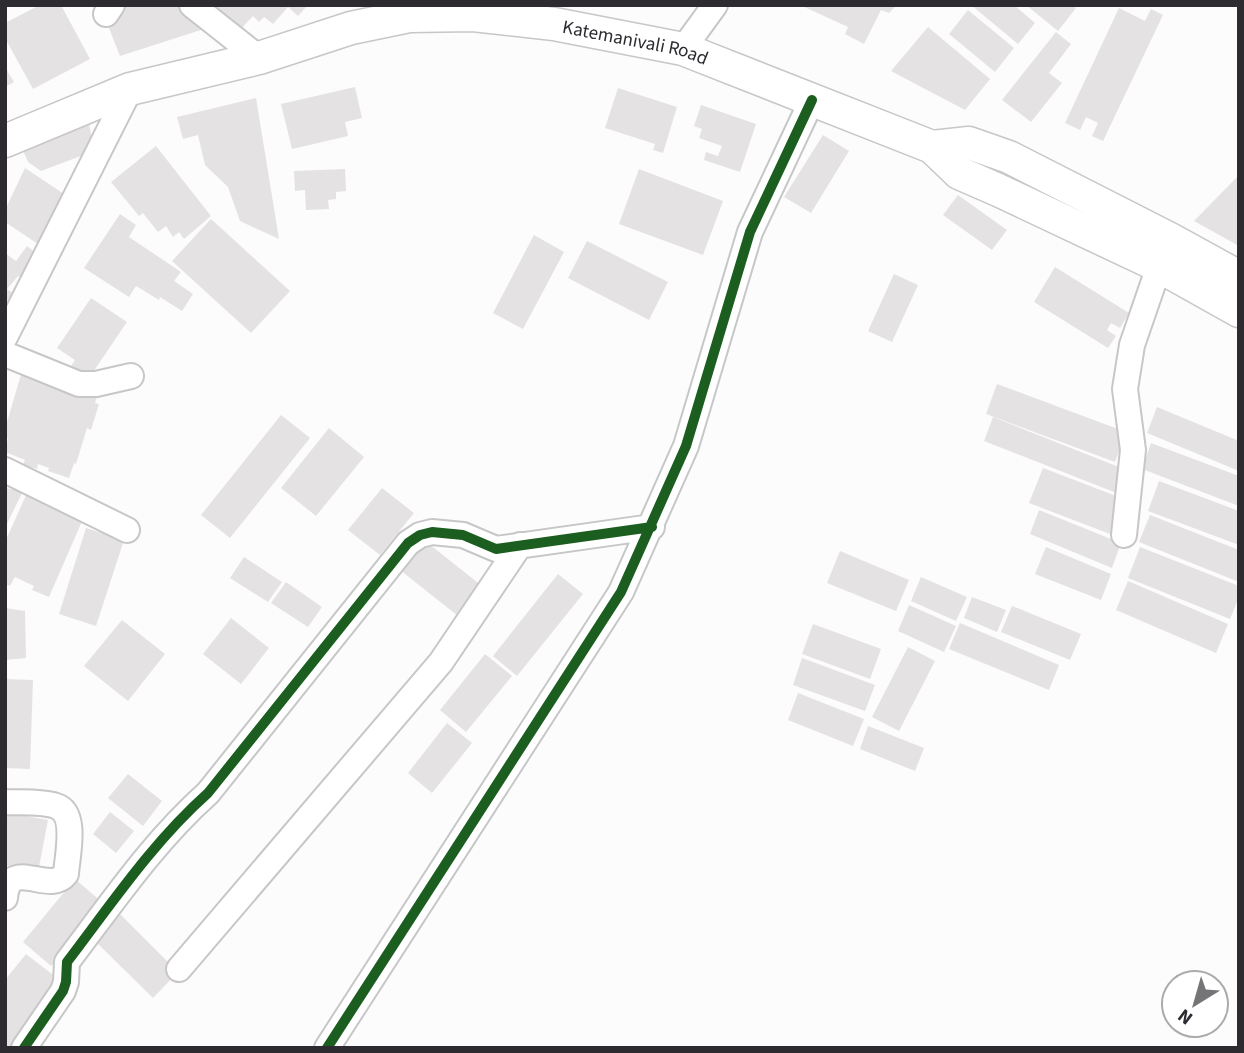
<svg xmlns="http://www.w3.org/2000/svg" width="1244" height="1053" font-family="'Source Sans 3',sans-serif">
  <rect width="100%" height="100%" fill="#fcfcfc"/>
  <path fill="#e5e2e3" d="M40,5H61L90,59L33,89L5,38V23Z
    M125,5H178L204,29L120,56L109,28Z
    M213,5H308L298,16L288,7L273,24L264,17L259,22L253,16L240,30Z
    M800,5H897L889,13L881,10L864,44L845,34L848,27Z
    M971,5H1014L1035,23L1018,44Z
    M1026,5H1073L1076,8L1058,31Z
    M1119,8L1145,21L1151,9L1163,15L1103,141L1092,136L1098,123L1086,117L1080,130L1065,123Z
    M968,10L1014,48L995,72L949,34Z
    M928,27L990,79L965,110L891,71Z
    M1056,32L1071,44L1049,73L1062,83L1031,122L1002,100Z
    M5,67L14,82L5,87Z
    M355,87L362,118L345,122L348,136L292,149L281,104Z
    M618,88L677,107L663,153L653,150L655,144L605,128Z
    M256,98L279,239L240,221L228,187L205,165L198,135L183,139L177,117Z
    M701,105L756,124L740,172L704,160L706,152L718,156L722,146L699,138L702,129L694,126Z
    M89,123L94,151L41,171L28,162L22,148Z
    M823,135L849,151L811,213L784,197Z
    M156,146L211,216L184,239L179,232L173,237L166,226L158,232L143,213L139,216L111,182Z
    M25,168L67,196L41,246L5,222V210Z
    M345,169L346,191L336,192V199L328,200L329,209L306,210L305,190L295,191L294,171Z
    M639,169L723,201L703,255L619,224Z
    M1239,175V246L1194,221Z
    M958,195L1007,230L992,250L943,215Z
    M120,214L136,225L129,237L181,272L174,281L193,294L182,311L160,297L159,300L136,286L129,297L84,268Z
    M211,219L290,291L251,333L172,261Z
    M534,235L564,252L523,329L493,313Z
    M587,241L668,282L649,320L568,278Z
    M27,246L41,257L24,280L18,276L7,289L13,293L5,303V253L16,261Z
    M1055,267L1129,313L1120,328L1111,323L1107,330L1116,336L1108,348L1034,302Z
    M894,274L918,285L892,342L868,331Z
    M91,298L127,322L89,378L71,366L75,360L57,348Z
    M22,371L98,393L95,403L99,404L91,430L87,428L76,464L74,463L69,478L48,471L49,468L38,464L37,469L23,465L25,460L5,452L8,438L5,437V429Z
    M997,384L1126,432L1115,462L986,414Z
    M1157,407L1239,441V471L1147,433Z
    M281,415L310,438L230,538L201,515Z
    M993,417L1129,471L1119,494L984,441Z
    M329,428L364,457L316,516L281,488Z
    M1151,443L1239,476V506L1142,469Z
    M1043,468L1124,499L1110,534L1029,503Z
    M1159,481L1239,511V545L1148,511Z
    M5,488L23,491L5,528Z
    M382,488L414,513L380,555L348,530Z
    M27,493L83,519L49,597L32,590L34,586L15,577L10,586L5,584V542Z
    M1039,510L1121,543L1112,568L1030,534Z
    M1150,515L1239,550V582L1139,542Z
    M86,528L124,540L96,626L59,614Z
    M424,540L482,586L458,616L400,570Z
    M1046,547L1111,574L1101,600L1035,574Z
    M1140,547L1239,586V597L1230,619L1128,578Z
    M840,551L909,580L896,611L827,583Z
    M244,557L282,582L268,602L230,578Z
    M558,574L583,594L517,676L493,656Z
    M921,577L967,597L956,621L911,601Z
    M1128,581L1228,624L1216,653L1116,610Z
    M286,582L322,607L308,627L271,603Z
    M972,597L1006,610L997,632L964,618Z
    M909,605L956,626L944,652L898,631Z
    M1012,606L1081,634L1070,660L1001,632Z
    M5,608L25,611L26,658L5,660Z
    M231,618L269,648L241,684L203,654Z
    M122,620L165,654L128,701L84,666Z
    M960,623L1059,665L1049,690L949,649Z
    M813,624L881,649L870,679L802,654Z
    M908,647L935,661L899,731L872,717Z
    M485,654L512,676L466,732L440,710Z
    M802,658L875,685L865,711L793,685Z
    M5,679L33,680L30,769L5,768Z
    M798,693L864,719L853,746L788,720Z
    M447,723L472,743L432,793L408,773Z
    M868,726L924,748L915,771L860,749Z
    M128,774L162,801L143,826L108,798Z
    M5,812L48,820L38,872L5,866Z
    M110,812L134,831L116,853L93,834Z
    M75,879L103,903L51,966L23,942Z
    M118,912L178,972L153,998L92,938Z
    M26,954L61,981L9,1048H5V980Z"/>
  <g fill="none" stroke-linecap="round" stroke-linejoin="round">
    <g stroke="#c7c6c8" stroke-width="28">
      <path id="minor" d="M192,5L259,58
        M106,14L112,5
        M683,49L715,5
        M5,337L130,89
        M5,354L79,384H96L131,376
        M5,470L127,530
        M1124,535L1133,450L1125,389L1132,345L1164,252
        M5,802C21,803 41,801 56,806C78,813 67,856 66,874C49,896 9,855 5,898
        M179,969L441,662L520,545
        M24,1048L63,991L66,982L67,962C112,903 153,842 208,793L408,543L420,535L432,532L463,535L496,549L652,527
        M327,1048L621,592L686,446L750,232L812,100"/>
    </g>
    <g stroke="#c7c6c8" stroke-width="35">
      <g id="major">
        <path id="s1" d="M5,141L130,89L259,58L351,28L409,16L473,15L554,24L683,49L932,147L959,173L998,190L1157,265L1239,311"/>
        <path d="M932,147L969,143L1009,157L1170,239L1239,277"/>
      </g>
    </g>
    <use href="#minor" stroke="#fff" stroke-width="24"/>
    <use href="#major" stroke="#fff" stroke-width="32"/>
    <g stroke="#fff" stroke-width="15">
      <path id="cycleway" d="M24,1048L63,991L66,982L67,962C112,903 153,842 208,793L408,543L420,535L432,532L463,535L496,549L652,527
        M327,1048L621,592L686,446L750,232L812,100"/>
    </g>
    <use href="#cycleway" stroke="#1b5e20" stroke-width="10"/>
  </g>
  <g text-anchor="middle" stroke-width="5" stroke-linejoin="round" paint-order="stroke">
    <g font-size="19" fill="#2d2b30" stroke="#fff">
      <text dy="7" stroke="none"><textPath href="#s1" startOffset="653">Katemanivali Road</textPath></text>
    </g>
  </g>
  <rect width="1244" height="1053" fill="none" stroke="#2d2b30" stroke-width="14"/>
  <g transform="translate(1195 1004) rotate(217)"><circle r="33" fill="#ffffff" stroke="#abaaac" stroke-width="2"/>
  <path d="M0-5L12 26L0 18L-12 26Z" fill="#757477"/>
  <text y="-10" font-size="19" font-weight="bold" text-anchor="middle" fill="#2d2b30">N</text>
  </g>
</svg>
